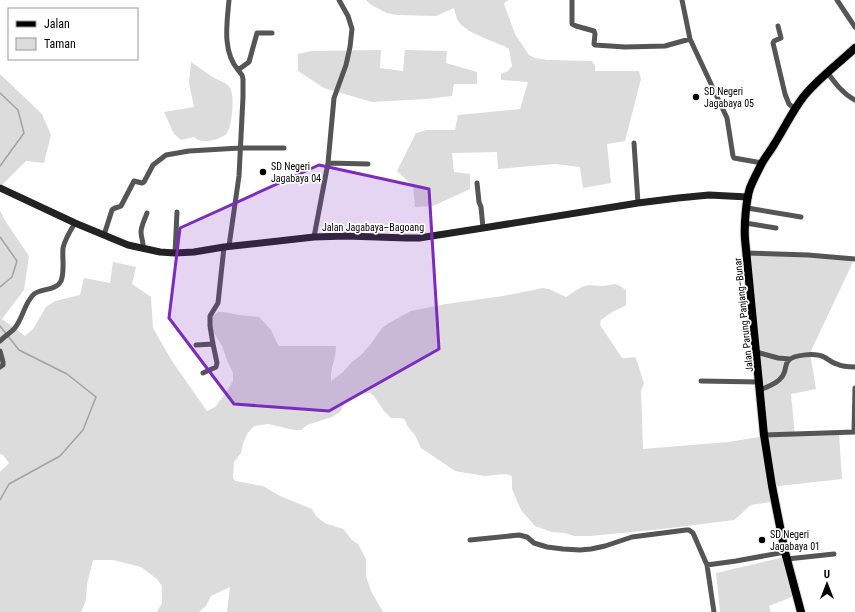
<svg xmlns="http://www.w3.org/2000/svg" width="855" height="612" font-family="'Roboto Condensed',sans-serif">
  <rect width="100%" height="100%" fill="#fff"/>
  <path fill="#dcdcdc" d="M366,0H509L505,2L504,4L515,34L529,55L535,58L548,60L592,61L595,66V71H639L641,79L625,141L607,144L611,183L583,188L580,167L555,164L498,169L497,152L452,153L454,172L470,174V189L433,206L415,207L413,186L397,171L416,133L427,130H455L458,115L520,109L528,82L516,81L501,80V74L508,71L512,66L509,49L506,47C493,41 466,33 458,21C456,17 455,12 454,8L436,16L396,15L387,13L371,5Z
    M381,50L380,68L403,71L405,50L447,51L446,63L477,72V84H454L452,96L426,99L372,102L324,88L298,71V54L311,51Z
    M191,62C199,67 206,73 214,78C220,81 226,82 230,88C235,95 232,126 227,133C225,136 223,136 220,138C211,141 202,144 194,137L181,140L174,134L164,112L194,107L189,83Z
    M0,74L42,114L51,135L44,163L26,161L0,187Z
    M0,211L6,222L29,256L24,290L2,319L25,336L33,329L46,307L55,301L80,295L84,278L110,283L113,262L136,267L132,284L151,297L153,328L172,361L207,411L215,407L225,394L233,381V373L227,360L222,346L210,326L211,317L218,312H224L239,315L259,317L271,330L277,343L279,346H336C336,359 330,368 331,381L343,372L352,362L361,355L370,345L382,328L389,323L411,311L446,304L503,296L543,288L549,289L566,297C573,293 580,286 589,285C593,285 598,286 602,286C616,285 613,281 626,290V305L623,307L612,312L601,320L600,325L622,358C627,359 632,356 636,358L644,384L641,390L643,449L728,442L765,436L746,255L842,258L853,262L810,353L816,389L791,394L795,436L839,434L842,479L770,487L771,502L751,505L734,520L662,529L591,536H574L565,533L552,532L535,526L521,510L512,489V477L510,475L505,474L485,476L455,471L421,448L415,435L408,427L405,420L402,418H391L384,411L374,396L370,393H365L346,401L340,412L332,417L307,425L301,430H294L268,424L254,426L247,434L243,444L241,453L234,462L233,478L235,481L263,486L280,496L312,509L316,516L322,521L327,524L343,529L352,540L358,544L366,559V576L371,591L383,612H227L230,587L211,596L206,606L199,612H157L162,603V586L157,579L141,567L113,560H93L87,584L86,600L81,612H0V472L9,463L3,455L0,454Z
    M788,556L799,594L769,606L771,612H720L716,573Z"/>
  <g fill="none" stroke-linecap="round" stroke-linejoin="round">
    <path stroke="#a3a3a3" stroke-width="1.5" d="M0,93L18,110L24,133L0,166
      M0,237L17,261L12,277L0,287
      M0,326L19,350L67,374L96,397L83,430L60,456L9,484L0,500"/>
    <g stroke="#dbdbdb" stroke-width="10">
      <path id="primary" d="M801,612L785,552L772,486L764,435L745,239C744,226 746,200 750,188C753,180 758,171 762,163C766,156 771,150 775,143C785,127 793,110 804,96C819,78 838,64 855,48"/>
    </g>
    <path stroke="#555" stroke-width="5" d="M229,0C227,23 222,51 238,70
      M572,0V24L576,26L594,31L595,34L594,44L595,45L625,47L665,46L690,39
      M682,0L690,39L727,118L733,156L734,158L762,163
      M837,0L855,27
      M778,26L781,38L774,41L773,43L785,94L789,104L795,109
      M827,72C835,83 843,94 855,100
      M634,143L638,203
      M328,163L368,164
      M477,183L479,202L481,207L483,228
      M747,208L801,217
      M745,223L776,228
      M104,235L112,210C114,207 118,208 121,206L134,181L142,183L144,182L153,165L166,155L189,151L240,148H284
      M314,237L328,163L334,98L346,65L350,47L352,29L348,16L339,0
      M229,246L239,176L243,97V79L242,75L238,70L249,62L257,33H272
      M143,249C144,243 141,238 141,232C141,226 145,219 147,213
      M175,253L177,212
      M746,253L808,255L855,259
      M0,341C4,337 10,333 14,329C23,319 24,303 34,294C42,288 56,291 61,281C65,271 62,258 63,248C65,239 70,231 75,223
      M196,345L213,344L210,326V316L218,303L224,247
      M0,351L3,362V365L0,367
      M756,352L778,358L790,359
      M203,373L216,367L217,363L213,344
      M701,381L760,382
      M760,390C769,386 781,382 784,373C786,369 785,365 788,361C794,354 816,353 824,357C828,359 832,363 837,364C843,367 849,367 855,367
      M854,432L855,388
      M764,435L855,432
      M470,540L519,535L527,537L534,543L547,547L563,549L580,550L591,549L605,546L632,537L686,530H689L693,533L707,565L714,612
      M787,559L834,554
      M707,565L736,561L785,552"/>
    <path stroke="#222" stroke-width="7" d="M0,188L75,223L128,245L160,252L175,253L194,252L224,247L314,237L346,236L407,238H419L483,228L638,203L678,198L709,195L748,197"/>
    <use href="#primary" stroke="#000" stroke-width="8"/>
  </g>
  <path fill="#7b2cbf" fill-opacity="0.2" stroke="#7b2cbf" stroke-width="3" stroke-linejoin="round" d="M319,165L429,189L439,349L329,411L234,404L169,318L180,228Z"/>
  <g fill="#000" stroke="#fff" stroke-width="1.5">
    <circle cx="696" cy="97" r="4"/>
    <circle cx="263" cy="172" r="4"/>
    <circle cx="762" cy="540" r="4"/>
  </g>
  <g text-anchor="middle" stroke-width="3.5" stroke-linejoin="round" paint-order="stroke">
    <g font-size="10" fill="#000" stroke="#fff" text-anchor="start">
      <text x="704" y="95">SD Negeri<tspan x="704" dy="12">Jagabaya 05</tspan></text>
      <text x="271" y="170">SD Negeri<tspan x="271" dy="12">Jagabaya 04</tspan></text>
      <text x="770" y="538">SD Negeri<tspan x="770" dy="12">Jagabaya 01</tspan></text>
    </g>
    <g font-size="10" fill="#000" stroke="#fff">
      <text x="373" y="231">Jalan Jagabaya–Bagoang</text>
      <text transform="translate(743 315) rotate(-96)" y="4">Jalan Parung Panjang–Bunar</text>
    </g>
  </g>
  <rect x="8" y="8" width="130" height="52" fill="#ffffff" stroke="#999999"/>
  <rect x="16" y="21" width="20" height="6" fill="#000000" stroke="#999999"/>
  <text x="44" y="28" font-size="12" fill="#000000">Jalan</text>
  <rect x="16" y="38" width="20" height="12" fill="#dcdcdc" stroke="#999999"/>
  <text x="44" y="48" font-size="12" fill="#000000">Taman</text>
  <g transform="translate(827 584)" stroke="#ffffff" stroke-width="3" paint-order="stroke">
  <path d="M0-3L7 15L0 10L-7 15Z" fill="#000000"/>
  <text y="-6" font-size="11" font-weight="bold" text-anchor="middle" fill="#000000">U</text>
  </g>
</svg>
